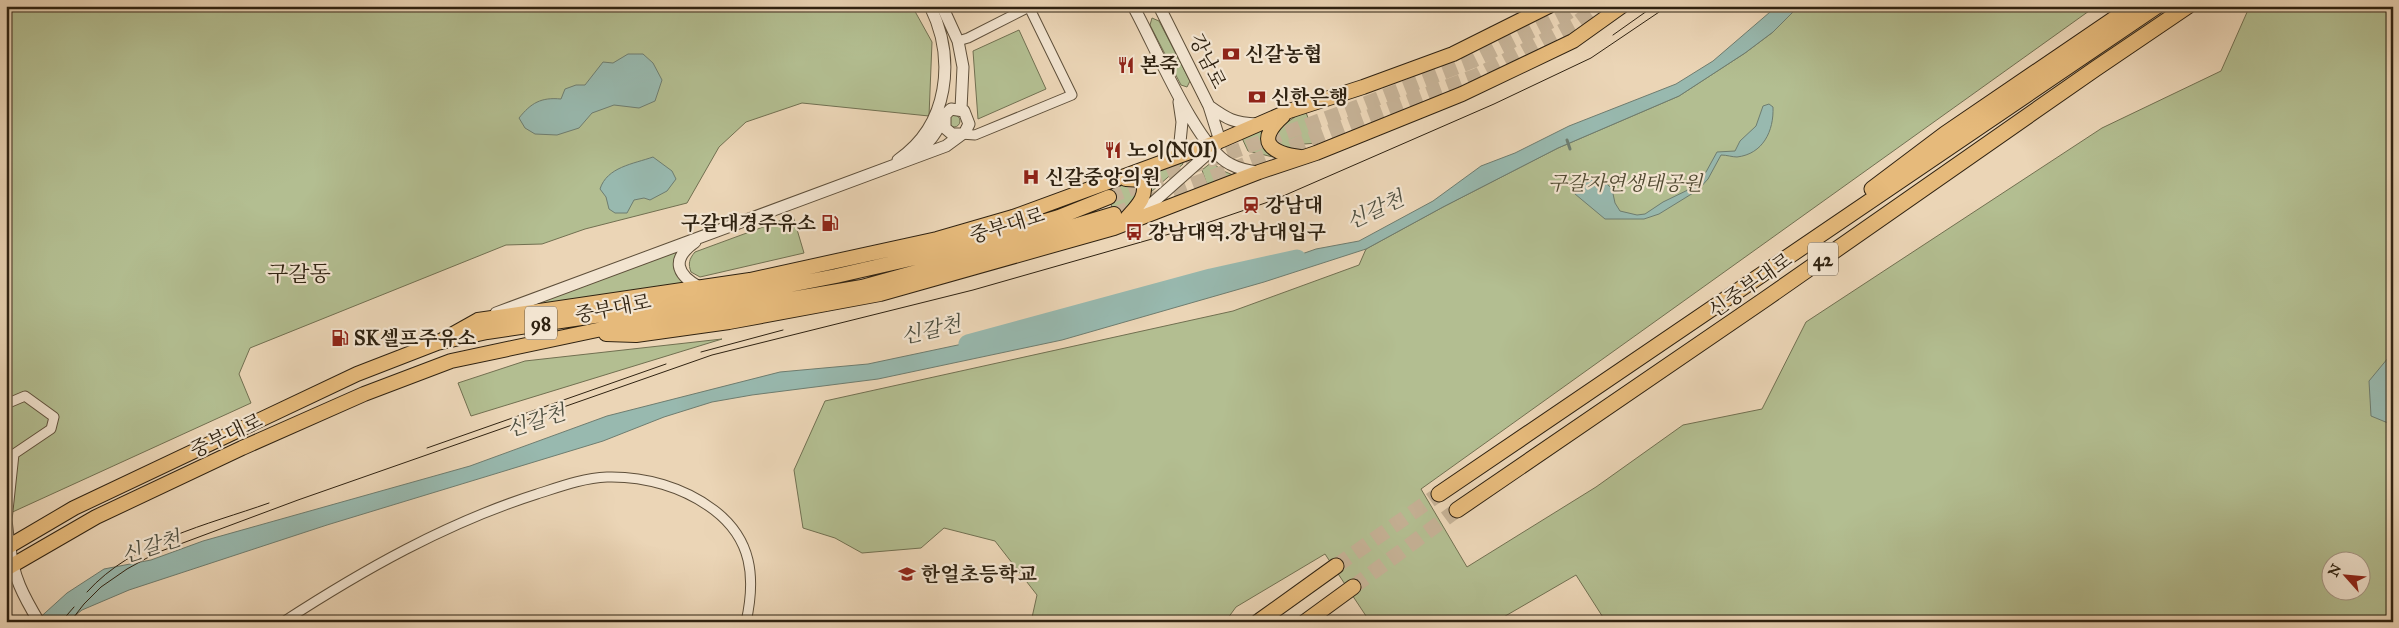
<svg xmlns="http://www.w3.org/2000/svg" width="2399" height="628" font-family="'IM FELL Great Primer','Noto Serif KR',serif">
  <rect width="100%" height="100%" fill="#ebd5b6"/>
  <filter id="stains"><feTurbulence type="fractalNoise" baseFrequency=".004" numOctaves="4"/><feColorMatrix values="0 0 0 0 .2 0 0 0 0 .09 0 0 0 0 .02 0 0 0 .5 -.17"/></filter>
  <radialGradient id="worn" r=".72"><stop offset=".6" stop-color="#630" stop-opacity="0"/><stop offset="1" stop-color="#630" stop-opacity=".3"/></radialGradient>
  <path fill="#b3be91" stroke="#717051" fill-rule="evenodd" d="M6,6H912L932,42L929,116L802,103L746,122L719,147L687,203L585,229L542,244L506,245L250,348L239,374L251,403L6,515Z
    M1799,6H2096L1421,489L1467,567L1596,487L1683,425L1762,409L1806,322L2102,128L2221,71L2248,10L2258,6H2393V622H1606L1576,575L1495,622H1370L1325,554L1236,607L1225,622H1031L1037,595L995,541L944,528L921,548L862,553L835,538L803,528L794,470L825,401L1233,311L1359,265L1366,249L1443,207L1558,148L1679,96L1745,53L1773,32ZM2332,560H2362V590H2332Z
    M1152,18L1159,21L1190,81L1187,87L1181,85L1150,25Z
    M1019,30L1046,89L978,119L973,51Z
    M1305,110L1318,143L1304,144L1290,149L1279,145L1276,139L1279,128Z
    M948 121a6 6 0 1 1 12 0a6 6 0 1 1-12 0Z
    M1271,124L1261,138L1266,151L1273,157L1248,151L1241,136Z
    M1181,159L1183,164L1151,192L1153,179L1149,175L1141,174Z
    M1212,162L1221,170L1233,175L1207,185L1202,170Z
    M1128,183L1136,185C1141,201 1128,209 1116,217L1104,187H1118Z
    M793,216L804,253L700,277L691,272C688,264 689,259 695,252Z
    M686,246L675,257L674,269L684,284L511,312Z
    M722,339L471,416L458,383L525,361Z"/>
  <path fill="#98b9af" stroke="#6e7d70" d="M1777,6H1799L1773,32L1745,53L1679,96L1558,148L1443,207L1366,249L1264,282L1062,340L878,379L752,395L712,402L664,417L603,441L327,525L129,590L82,610L67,622H35L67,593L104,569L151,560L203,541L470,466L607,416L780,372L868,364L1109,313L1259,269L1316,249L1359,241L1433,201L1481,166L1515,153L1569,126L1676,84L1713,61Z
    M628,54H643L653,63L662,80L655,101L639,108L614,105L592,113L579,128L557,135L535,134L525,128L519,118C531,103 541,97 561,99L565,89L576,85H585L603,62L613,63Z
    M1769,104L1773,107C1774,131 1763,154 1737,157C1732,157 1727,155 1721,155L1708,179L1698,190L1659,214L1644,219H1605L1575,194C1575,181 1587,175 1599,176L1612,189L1615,203L1620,211L1637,215L1645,214L1663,202L1694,187L1706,172L1717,152L1735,151L1740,141L1756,126L1763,106Z
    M653,157L672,171L676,179L667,191L650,200L644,198L634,200L627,213H615L609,209L606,197L600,189C607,167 633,164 653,157Z
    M2393,352V419L2388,423L2371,416L2369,381Z"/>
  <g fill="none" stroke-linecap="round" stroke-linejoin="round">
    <path stroke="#6e7d70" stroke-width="3" d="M1567,140L1570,149"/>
    <path stroke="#98b9af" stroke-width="19" d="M968,344L1211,278L1297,259"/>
    <path stroke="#c5b195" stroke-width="14" stroke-dasharray="14 7" stroke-linecap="butt" d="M1109,197L1351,109L1473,61L1568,13L1578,6
      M1114,214L1477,75L1574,24L1599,6"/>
    <path stroke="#c5b195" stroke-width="15" stroke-dasharray="15 8" stroke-linecap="butt" d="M1336,566L1439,494
      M1353,587L1457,510"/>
    <g stroke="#5e4f3a" stroke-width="11">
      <path id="minor" d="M958,41L968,38L1029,7L1072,95L975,135L961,134
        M6,404L25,396L54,417L51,429L14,454L7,520L10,546
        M283,622C363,570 446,523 537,494C559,487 583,478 607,477C644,476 684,487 714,510C752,539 756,577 746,622"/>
    </g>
    <g stroke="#5e4f3a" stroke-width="13">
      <path id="tertiary" d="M942,6L958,41L963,67L961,109
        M1133,6C1154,43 1196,147 1230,164C1239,169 1249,171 1259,172
        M1209,106C1227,119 1234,123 1257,124
        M919,148C931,143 937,130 943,120
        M898,160C949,125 956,59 930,6
        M1161,163L1180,142L1182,122L1179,102
        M1133,216L1149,206L1212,150L1220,141L1209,106L1159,6
        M695,242C671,259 676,274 699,287
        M496,313L946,146L965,132L969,124L964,111L951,109L945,115V128L952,134H961
        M10,546C12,575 24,597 39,622"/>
    </g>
    <g stroke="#2f2211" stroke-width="16">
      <path id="primary" d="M1283,116C1255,141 1270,153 1300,157
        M1125,220C1136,207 1148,198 1143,180L1126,179
        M606,334L636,335L729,322L880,294L1114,228L1259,172L1316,153L1462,94L1573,41L1622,6
        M437,343L478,320L750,280L937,239L1013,217L1220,141L1289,111L1363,87L1453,54L1549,6
        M6,548L74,508L357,374L437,343L487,332L743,294L836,276L941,252L1059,217L1109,197
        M6,569L96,517L242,448L364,394L451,361L635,322L738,308L862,287L985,253L1114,214"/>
    </g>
    <g stroke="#2f2211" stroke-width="17">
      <path id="trunk" d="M1872,189L1945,134L2133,6
        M1439,494L2157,6
        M1457,510L1764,300L2095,69L2188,6
        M1258,622L1336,566
        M1305,622L1353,587"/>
    </g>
    <use href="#minor" stroke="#f2e4d0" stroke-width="9"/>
    <use href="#tertiary" stroke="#f2e4d0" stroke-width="11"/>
    <use href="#primary" stroke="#e6ba7b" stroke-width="14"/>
    <use href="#trunk" stroke="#e6ba7b" stroke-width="15"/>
    <path stroke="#2f2211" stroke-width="1" d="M1613,35L1654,6
      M701,352L783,330
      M427,448L666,364
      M87,592C133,541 207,525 269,503
      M61,622L74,607
      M70,622L84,604L101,587L127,569L156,553L298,500L712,355L973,290L1201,225L1274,200L1494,104L1591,58L1668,6"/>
  </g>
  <defs>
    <g id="bank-bare" transform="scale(1.35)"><path d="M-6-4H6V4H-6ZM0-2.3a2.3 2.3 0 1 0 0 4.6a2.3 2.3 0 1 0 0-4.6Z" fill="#8f2418" stroke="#f2e4d0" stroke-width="2.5" paint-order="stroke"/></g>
    <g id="restaurant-bare" transform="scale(1.35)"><path d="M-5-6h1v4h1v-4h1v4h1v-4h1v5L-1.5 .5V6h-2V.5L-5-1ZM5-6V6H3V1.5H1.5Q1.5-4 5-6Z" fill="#8f2418" stroke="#f2e4d0" stroke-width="2.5" paint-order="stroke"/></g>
    <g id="hospital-bare" transform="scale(1.35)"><path d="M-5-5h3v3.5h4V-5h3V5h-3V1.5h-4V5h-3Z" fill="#8f2418" stroke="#f2e4d0" stroke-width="2.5" paint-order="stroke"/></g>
    <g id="station-bare" transform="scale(1.35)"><path d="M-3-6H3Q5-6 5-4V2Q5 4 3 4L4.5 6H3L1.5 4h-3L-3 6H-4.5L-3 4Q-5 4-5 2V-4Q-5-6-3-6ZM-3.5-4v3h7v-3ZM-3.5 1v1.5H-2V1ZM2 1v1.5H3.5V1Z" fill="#8f2418" stroke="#f2e4d0" stroke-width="2.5" paint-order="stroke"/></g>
    <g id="fuel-bare" transform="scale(1.35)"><path d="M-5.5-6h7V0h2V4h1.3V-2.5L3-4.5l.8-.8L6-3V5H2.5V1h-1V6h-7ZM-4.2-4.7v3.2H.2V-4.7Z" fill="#8f2418" stroke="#f2e4d0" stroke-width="2.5" paint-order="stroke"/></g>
    <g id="bus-bare" transform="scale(1.35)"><path d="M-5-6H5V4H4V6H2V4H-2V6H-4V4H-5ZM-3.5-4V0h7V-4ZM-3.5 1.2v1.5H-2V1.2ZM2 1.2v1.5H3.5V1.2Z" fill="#8f2418" stroke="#f2e4d0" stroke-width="2.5" paint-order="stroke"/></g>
    <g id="school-bare" transform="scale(1.35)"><path d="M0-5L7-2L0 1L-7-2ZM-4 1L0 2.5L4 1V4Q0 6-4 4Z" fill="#8f2418" stroke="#f2e4d0" stroke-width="2.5" paint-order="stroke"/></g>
  </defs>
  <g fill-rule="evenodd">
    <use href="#bank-bare" x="1231" y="54"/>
    <use href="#restaurant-bare" x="1126" y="65"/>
    <use href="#bank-bare" x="1257" y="97"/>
    <use href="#restaurant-bare" x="1113" y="150"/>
    <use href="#hospital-bare" x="1031" y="177"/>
    <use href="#station-bare" x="1251" y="205"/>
    <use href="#fuel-bare" x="830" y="223"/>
    <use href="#bus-bare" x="1134" y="232"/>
    <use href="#fuel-bare" x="340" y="338"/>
    <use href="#school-bare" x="907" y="574"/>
  </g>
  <g text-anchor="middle" stroke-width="4.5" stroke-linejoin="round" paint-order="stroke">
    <g fill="#f2e4d0" stroke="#6a5c4a" stroke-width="1">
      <rect x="1808" y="242.5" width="30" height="33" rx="4"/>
      <rect x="525" y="306.5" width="32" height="33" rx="4"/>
    </g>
    <g font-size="19" font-weight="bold" fill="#2f2211">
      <text x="1823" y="266">42</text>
      <text x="541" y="330">98</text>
    </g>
    <g font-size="20" font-weight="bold" fill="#2f2211" stroke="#f2e4d0" text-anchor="start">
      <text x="1245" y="61">신갈농협</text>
      <text x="1140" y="72">본죽</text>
      <text x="1271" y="104">신한은행</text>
      <text x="1127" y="157">노이(NOI)</text>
      <text x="1045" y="184">신갈중앙의원</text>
      <text x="1265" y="212">강남대</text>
      <text x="816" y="230" text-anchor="end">구갈대경주유소</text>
      <text x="1148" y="239">강남대역.강남대입구</text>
      <text x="354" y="345">SK셀프주유소</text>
      <text x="921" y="581">한얼초등학교</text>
    </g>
    <g font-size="20" fill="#2f2211" stroke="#f2e4d0">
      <text transform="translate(1208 61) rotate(64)" y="7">강남로</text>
      <text transform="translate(1007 225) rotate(-17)" y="7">중부대로</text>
      <text transform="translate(1750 285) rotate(-35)" y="7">신중부대로</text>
      <text transform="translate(613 308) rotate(-11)" y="7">중부대로</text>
      <text transform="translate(226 435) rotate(-25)" y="7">중부대로</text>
    </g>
    <g font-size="20" font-style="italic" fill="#504931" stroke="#f2e4d0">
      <text x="1625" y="190">구갈자연생태공원</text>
    </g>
    <g font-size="21" font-style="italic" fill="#4e4f40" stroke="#f2e4d0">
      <text transform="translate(1375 210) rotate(-25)" y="7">신갈천</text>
      <text transform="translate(931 330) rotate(-13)" y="7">신갈천</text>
      <text transform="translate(536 421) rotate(-18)" y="7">신갈천</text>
      <text transform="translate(151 547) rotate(-18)" y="7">신갈천</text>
    </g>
    <g font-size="22" fill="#2f2211" stroke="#f2e4d0">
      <text x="299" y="281">구갈동</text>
    </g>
  </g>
  <rect width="2399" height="628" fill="none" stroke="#ebd5b6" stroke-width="25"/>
  <rect x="8" y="8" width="2384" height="613" fill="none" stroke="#2f2211" stroke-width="2.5"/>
  <rect x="12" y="12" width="2374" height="603" fill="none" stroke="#2f2211"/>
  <g transform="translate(2346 576) rotate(297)"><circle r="24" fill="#f2e4d0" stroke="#a49684"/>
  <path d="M0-4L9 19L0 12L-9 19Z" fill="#8f2418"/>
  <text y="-8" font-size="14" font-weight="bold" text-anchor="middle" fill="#2f2211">N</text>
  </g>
  <rect width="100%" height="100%" filter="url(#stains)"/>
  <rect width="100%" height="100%" fill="url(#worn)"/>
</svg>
